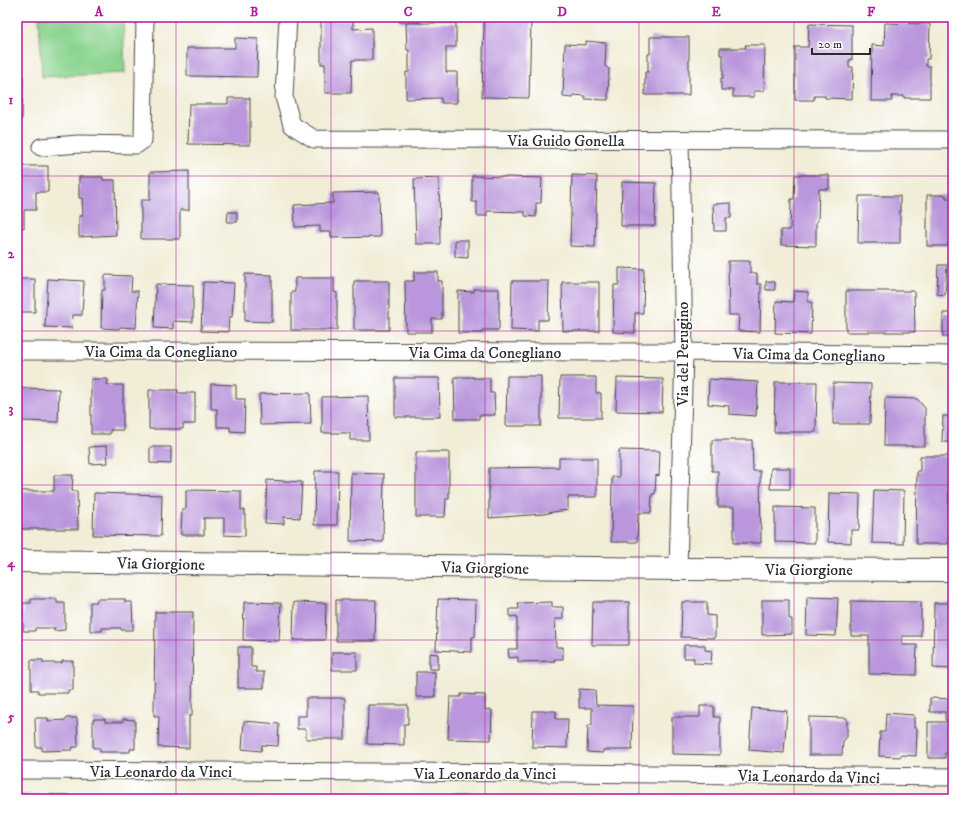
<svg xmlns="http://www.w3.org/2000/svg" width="970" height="816" font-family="'IM FELL DW Pica',serif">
  <rect width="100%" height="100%" fill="#fff"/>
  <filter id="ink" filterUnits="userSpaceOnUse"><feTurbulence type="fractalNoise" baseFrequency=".025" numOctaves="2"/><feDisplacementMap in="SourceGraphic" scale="8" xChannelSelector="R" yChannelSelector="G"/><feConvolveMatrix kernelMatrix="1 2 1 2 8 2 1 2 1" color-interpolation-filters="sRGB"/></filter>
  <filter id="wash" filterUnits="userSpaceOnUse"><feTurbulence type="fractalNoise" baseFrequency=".012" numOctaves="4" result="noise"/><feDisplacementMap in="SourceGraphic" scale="16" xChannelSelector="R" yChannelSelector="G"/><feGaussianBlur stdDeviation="0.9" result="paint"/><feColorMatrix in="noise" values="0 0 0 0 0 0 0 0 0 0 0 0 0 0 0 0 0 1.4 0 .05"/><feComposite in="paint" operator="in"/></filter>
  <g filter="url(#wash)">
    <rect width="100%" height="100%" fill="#f1edd7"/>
    <path fill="#8bd48f" stroke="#5b805d" d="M39,17H123L125,73L42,77Z"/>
    <g id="blocks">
      <path fill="#ba97dc" d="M399,17H420V22H399Z
        M321,21H353V29L372,28V60H352L351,93H325V64H321Z
        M484,21L531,22L529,98L482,97Z
        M406,23H456V47H446V72H457V103H441V98L406,99V72H409V50H407Z
        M885,23L930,24L929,59H926V66H930V98H904V96H892V101H871L872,45L884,46Z
        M809,24L852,25V60H849V67H853L852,99L825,98V96H814V100H795V47H808Z
        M650,37H689V95H645V72H648V54H650Z
        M235,38L258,39L257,77L187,76V48H235Z
        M586,41L606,43L605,66L609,69L608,100L585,99V96L573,95V98L563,97L565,44L586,45Z
        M745,45H765L764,91H754V97H733V90H721V78H723V55H720V48H746Z
        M17,77H23L22,119H17Z
        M228,98H250V145L188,144L189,104H228Z
        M17,166H48V192H36V210H24V228L17,227Z
        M189,171V210H180V239H141V200H150V172Z
        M572,175L597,176L595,247L570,246Z
        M795,175H829V189H819L818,221H816V246L781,245V230H790L791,199H794Z
        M472,176L542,178L541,203H536V217L525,216V212L487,211V216H477V202H472Z
        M79,177H103V180H115L116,235L79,237V216H83L82,198H79Z
        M439,178L440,244H416L414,179Z
        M622,182L656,183L655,226H621Z
        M379,192L380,237L331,238V232H320V226L295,227L294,205L333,203V193Z
        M927,195H946V198H953V242H948V246H927Z
        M859,196H900V243H858Z
        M731,203V218H726V231H714L713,204Z
        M228,212H237V222H227Z
        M455,240H468V258L455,257Z
        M728,261H750V273H757V284H761L760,332L738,331L739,315H729Z
        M938,265H947L945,295L937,294Z
        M619,268L644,269L643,313H635V333L613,332L614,285H619Z
        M414,272H438V281H442V319H432V332H406L405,281H414Z
        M245,274L272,275V322L245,321Z
        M105,275L132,276L131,291H138L136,328L120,327L119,329L101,328L102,290H105Z
        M295,278H334V292L337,293V330H291V292H295Z
        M17,279H35V312H17Z
        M48,279L84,281L82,315H73L72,328L45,327Z
        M354,281H389V330H354Z
        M512,281H549L548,320H538V331L511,330Z
        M766,281L775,282V290H766Z
        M203,282L234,283L232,317H229L228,332L201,331Z
        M562,282H599V331H563Z
        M156,284L193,285V322L173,321V329L154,328Z
        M474,289H499V330H482V333H458V291L474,292Z
        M794,291L808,292V302H812L811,334L775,333L776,301L793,302Z
        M846,291H914L915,332H846Z
        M951,300H953V337H943V313H951Z
        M507,376H541V426H506Z
        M454,377H473V378H490V393H494L495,415H479V419H455Z
        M560,377H596V393H601V418H559Z
        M395,378H439L440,417H395Z
        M617,378L663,379L662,412L616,411Z
        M91,379H108L107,385H123V430H110V434H91Z
        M709,379L758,382L756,416L729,414V406L708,404Z
        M775,382H817L816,432H774Z
        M833,383L871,384L870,424H833Z
        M211,384L236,385V399H245L244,432L230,431V427H217V409H211Z
        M17,388L59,389L58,422L17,421Z
        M149,390H178V393H195V424H183V429H149Z
        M310,393L311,424L260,425L259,394Z
        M368,396L369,440H350V433H322V397Z
        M885,398L917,399L925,408V446H884Z
        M943,416H953V442H942Z
        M712,440H752L753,471H760L761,543H734V507H718V471H712Z
        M107,446L108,463L90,464L89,447Z
        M150,447H171V464L150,463Z
        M619,450L660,451L659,476L656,475L655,494H652L651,513H638L637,542H611L612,477H619Z
        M416,452H449V499H446L445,517H416Z
        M920,456H953V471H949L948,544H916L917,471H920Z
        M559,458H597V497H568V510L553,512L544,514L489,518V468L559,467Z
        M771,468H790V489H770Z
        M315,471H338L337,525H314Z
        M351,473L384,474L383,542L350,541Z
        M54,475H73L72,491H77L78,529H17V491H54Z
        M267,480L302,482L300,518L284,517V524L265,523Z
        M186,490L241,491V510H245V536L224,535V518H204V535H181L182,509H186Z
        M874,490L904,491L903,544L872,543Z
        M94,493L162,495L161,536L93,535Z
        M829,493L860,494L859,530H851V543L828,542Z
        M775,507L815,508V543L775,542Z
        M807,597L838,598L836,636L806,635Z
        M31,599H57V603H65V630L54,631L55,628H35V631H23V603H31Z
        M97,599H125V602H132L133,630H121V628H102V631H90V602H97Z
        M438,599L476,600L475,637H472V652L436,650Z
        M336,600H376L375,641H336Z
        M762,600H789V619H792V634L762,635Z
        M851,601L921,602V636H902V645H917L916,675L869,674V636H851Z
        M244,602L281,603L279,641L243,640Z
        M294,602L326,603L325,640H293Z
        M552,602V607H563V619H555L556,647H563V659H554L555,661L518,662V657L509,658L508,649H517V616L510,617V609H519L518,603Z
        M593,602H629V645H592Z
        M682,602H707V615L715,616V638L681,637Z
        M934,603H953V669L933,668Z
        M155,612H193L192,716H189V748L158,747L159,716H154Z
        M684,645H705V650L712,651L711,664L694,663V658H684Z
        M238,647H251V667H256V672H264V688H238Z
        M332,652H357V670H332Z
        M429,653L438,654V669H429Z
        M31,660H43V663H62V661H73V690H68V693H38V690H31Z
        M416,672H435V697H416Z
        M579,689L595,690L596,705L633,706L632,750H603V753L587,752L588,725H592V708H579Z
        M461,694L485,695V710H492L491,740L448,739L450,697H461Z
        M306,698H345V739H306V729H297V716H306Z
        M930,698L953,699V720H945V712H930Z
        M368,705H408V724H404V745L367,744Z
        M700,706H714V717H720V755L672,754V717H700Z
        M752,708L787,711L784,753L749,750Z
        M533,711H556V719H568L567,748L532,747Z
        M886,713L914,715V728H917L916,756L901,755V757L879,756L880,732H885Z
        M809,717L847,718V737L843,741L842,755H809Z
        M35,718H48V721L66,720V718H77L78,747H73L72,750L42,751V747H36Z
        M93,719H105V722H123V719L135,720V749H130V752H100V748H93Z
        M244,721L279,724L278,746L262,745L261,751L242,749Z
        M928,722H953V753H945V758H928Z
        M17,794L69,795V799H17Z
        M153,796L170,797V799H153Z
        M314,796L345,797V799H314Z
        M438,796H473V799H438Z"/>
    </g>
  </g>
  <g filter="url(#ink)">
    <use href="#blocks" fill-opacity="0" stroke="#494845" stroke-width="1"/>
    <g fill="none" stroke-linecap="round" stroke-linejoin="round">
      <g stroke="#494845" stroke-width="19">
        <path id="street" d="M288,17L284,97L292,125L314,139L953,140
          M41,147L79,144L136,145L143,140L145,17
          M17,351L684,352L953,355
          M678,569L684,352L680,140
          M17,770L559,773L953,777"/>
      </g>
      <g stroke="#494845" stroke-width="24">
        <path id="secondary" d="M17,561L678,569L953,570"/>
      </g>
      <use href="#street" stroke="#fff" stroke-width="17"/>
      <use href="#secondary" stroke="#fff" stroke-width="22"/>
    </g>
  </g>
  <path fill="none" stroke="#b5179e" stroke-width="1" stroke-opacity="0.55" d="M176,17V799M331,17V799M485,17V799M639,17V799M794,17V799M17,176H953M17,331H953M17,485H953M17,640H953"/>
  <g text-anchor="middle" stroke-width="3" stroke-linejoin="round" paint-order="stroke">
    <g font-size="16" fill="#2b2b2b" stroke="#fff">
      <text x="566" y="146">Via Guido Gonella</text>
      <text x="161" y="357">Via Cima da Conegliano</text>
      <text x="485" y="358">Via Cima da Conegliano</text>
      <text transform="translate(682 354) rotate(-90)" y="6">Via del Perugino</text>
      <text transform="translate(809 354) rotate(1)" y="6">Via Cima da Conegliano</text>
      <text transform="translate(161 563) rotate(1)" y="6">Via Giorgione</text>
      <text transform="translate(485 567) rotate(1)" y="6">Via Giorgione</text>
      <text x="809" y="575">Via Giorgione</text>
      <text x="161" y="777">Via Leonardo da Vinci</text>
      <text x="485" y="779">Via Leonardo da Vinci</text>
      <text transform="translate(809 776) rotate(1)" y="6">Via Leonardo da Vinci</text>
    </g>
  </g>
  <rect width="970" height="816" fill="none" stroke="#fff" stroke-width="44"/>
  <path d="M812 48v6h58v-6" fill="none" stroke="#2b2b2b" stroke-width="2"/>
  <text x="818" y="48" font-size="12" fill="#2b2b2b" stroke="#ffffff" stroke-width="3" paint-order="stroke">20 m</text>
  <rect x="22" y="22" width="926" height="772" fill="none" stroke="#b5179e" stroke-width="1.5"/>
  <g font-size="13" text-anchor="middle" font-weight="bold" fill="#b5179e">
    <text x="99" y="16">A</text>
    <text x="254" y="16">B</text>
    <text x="408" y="16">C</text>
    <text x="562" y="16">D</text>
    <text x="716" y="16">E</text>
    <text x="871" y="16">F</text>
    <text x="11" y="104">1</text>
    <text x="11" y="258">2</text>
    <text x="11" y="413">3</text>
    <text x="11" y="567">4</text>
    <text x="11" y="721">5</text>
  </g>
</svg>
